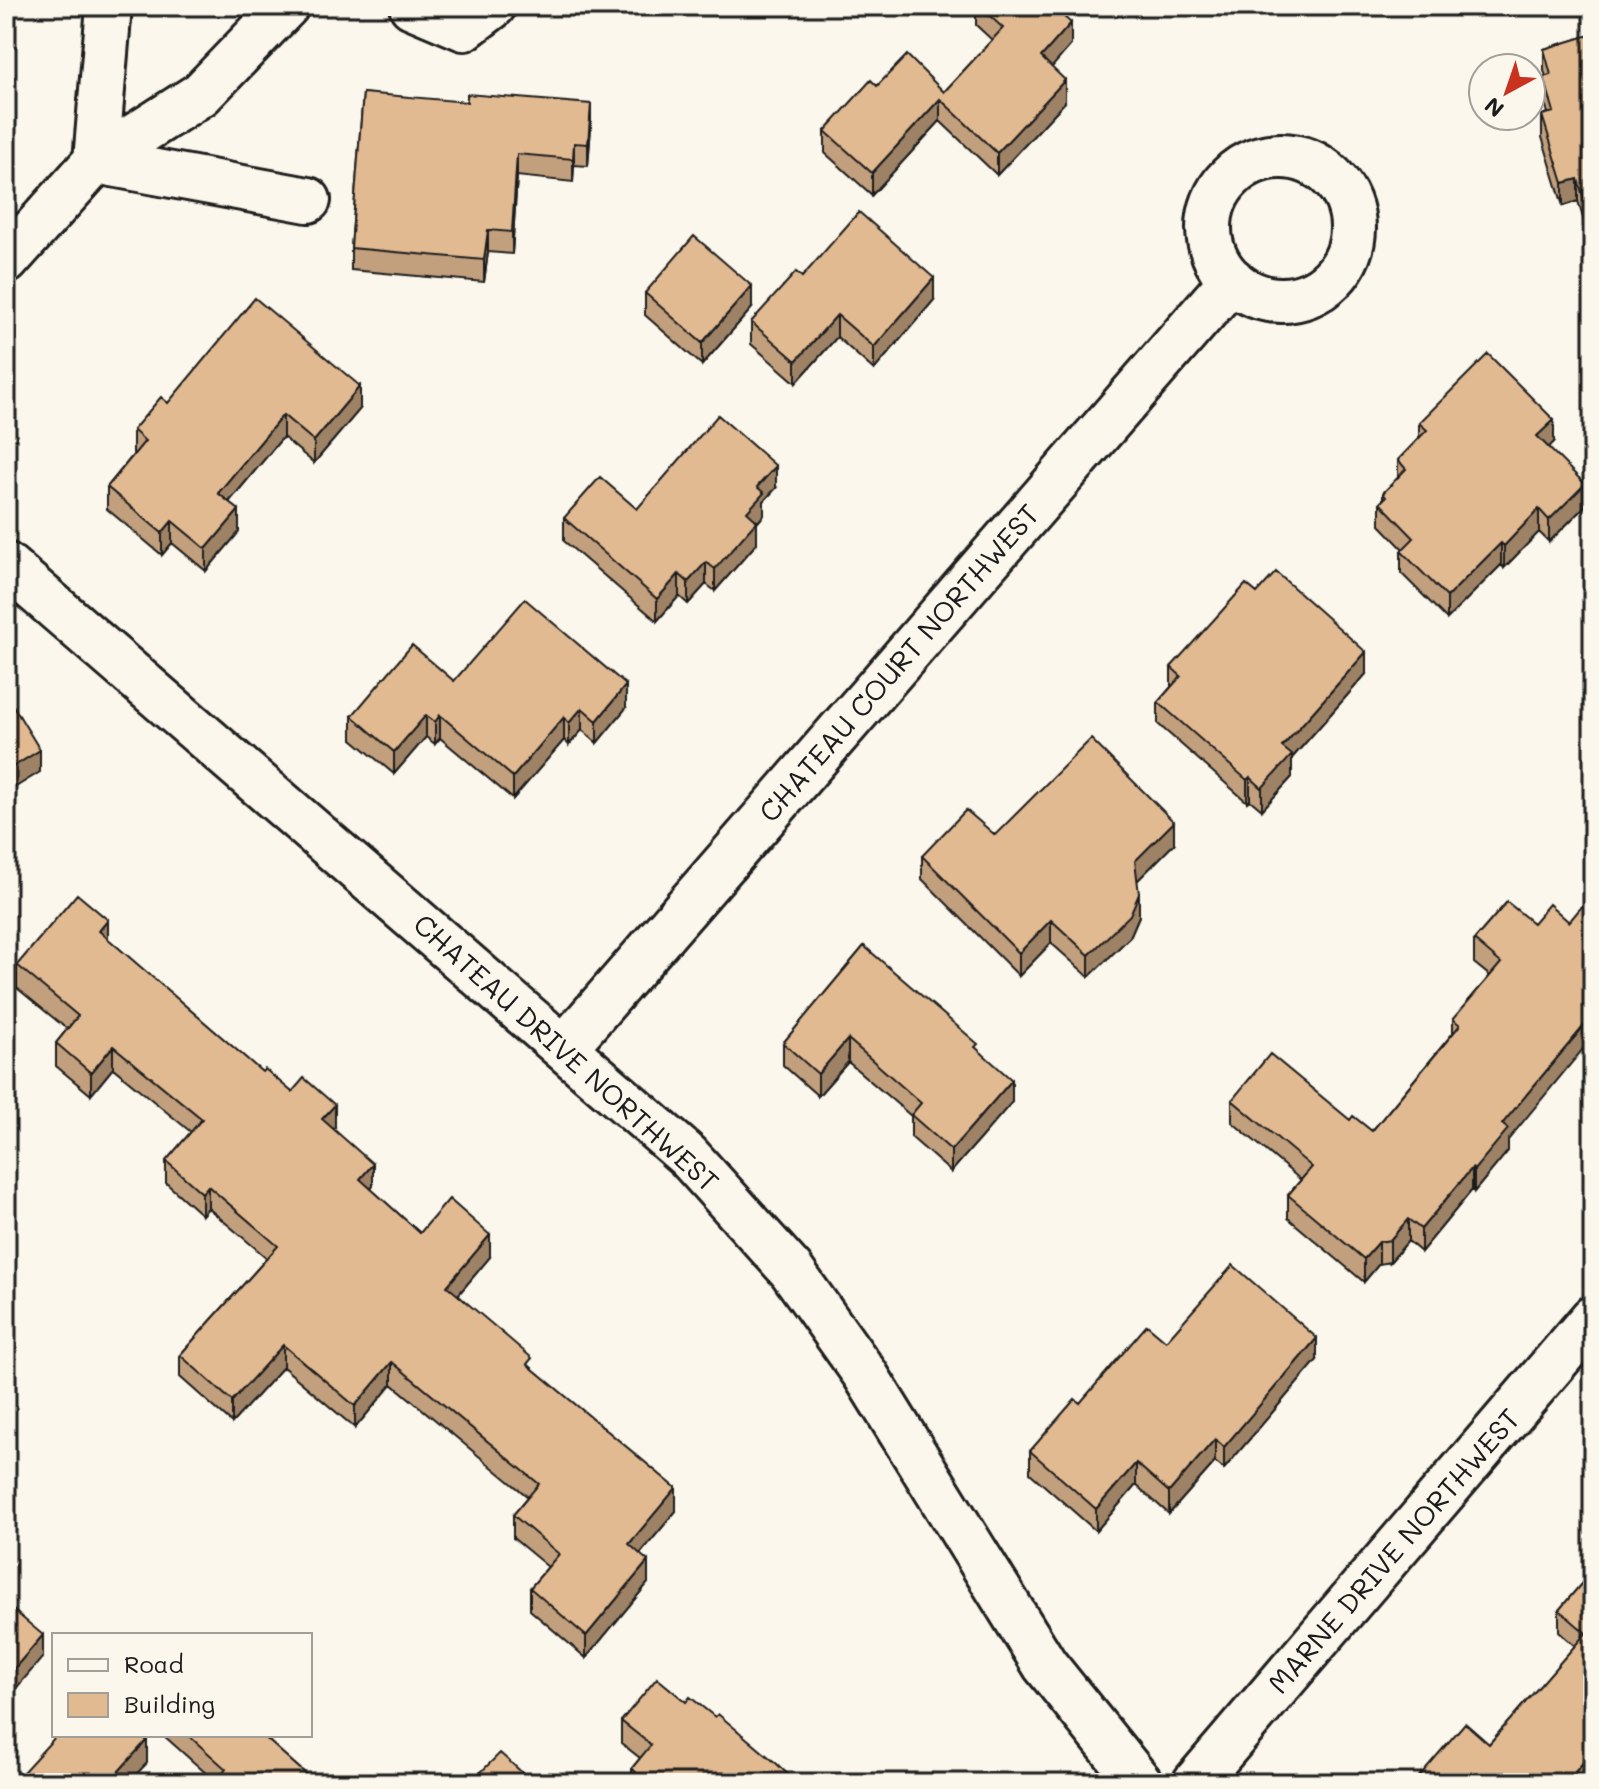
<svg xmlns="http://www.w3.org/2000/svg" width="1599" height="1789" font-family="Mali,sans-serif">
  <rect width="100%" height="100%" fill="#fbf7ec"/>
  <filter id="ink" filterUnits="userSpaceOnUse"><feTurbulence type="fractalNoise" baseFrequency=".0125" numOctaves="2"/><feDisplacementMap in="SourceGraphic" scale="16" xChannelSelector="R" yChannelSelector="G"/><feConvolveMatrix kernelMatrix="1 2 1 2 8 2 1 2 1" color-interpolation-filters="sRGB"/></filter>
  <g filter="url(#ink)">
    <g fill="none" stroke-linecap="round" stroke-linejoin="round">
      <g stroke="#1c1c1c" stroke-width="50">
        <path id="minor" d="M412,6L464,28L493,6
          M1209 228a72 72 0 1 1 144 0a72 72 0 1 1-144 0Z
          M96,161L308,200
          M96,161L109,6
          M6,261L96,161L201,94L286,6
          M6,565L688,1156L791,1270L865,1374L1045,1665L1140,1783
          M565,1047L1232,280
          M1195,1783L1593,1318"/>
      </g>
      <use href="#minor" stroke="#fbf7ec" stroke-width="44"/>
    </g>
    <path fill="#c2a07e" stroke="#1c1c1c" stroke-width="2" d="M976,6H1067V10L1062,15L1071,45L1051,67L1065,102L997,175L940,121L872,195L825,153V131L877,86L944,92L992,40L976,25Z
      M1593,34V252L1578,201L1563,206L1542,137V115L1548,113L1544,99V77L1546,76L1544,71V49Z
      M363,93L591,127L588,166L574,165L573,182L517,176L512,254L488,252L484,282L351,270V248Z
      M802,277L934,300L874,370L837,337L796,383L751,344V322Z
      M645,293L752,308L702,365L645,315Z
      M168,403L360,409L314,463L283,437L229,502L239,532L206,571L172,543L162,555L107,509V487L134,454L133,453V430Z
      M1419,423L1554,442L1548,447L1585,506L1549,542L1539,532L1504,568L1501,565L1447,619L1401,573V551L1403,549L1380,525V503L1383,500V493L1398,478V460L1419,438Z
      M776,488L764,501V515L757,523V543L715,591L706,584L688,604L679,596L657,621L564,541V518L637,509Z
      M1257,593L1366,674L1292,758V777L1262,810L1250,800L1247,802L1158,724V702L1171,687V667Z
      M454,681L626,708L597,743L582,730L569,745L564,740L513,799L440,738L435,744L426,737L394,774L352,739V716Z
      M995,835L1174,844L1137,881L1139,916L1130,937L1089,977L1051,943L1019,976L922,879V856Z
      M1507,902L1508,1151L1474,1192L1472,1190L1421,1252L1408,1241L1390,1262L1379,1264L1364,1282L1288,1218V1195L1301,1180L1232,1122V1100L1350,1120L1372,1131L1453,1033V1019L1490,976L1474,963V940Z
      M108,939L262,1072L292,1092L335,1127L333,1129L373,1186L371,1189L420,1233L490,1257L458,1295L676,1511L640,1554L648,1583L586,1658L530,1610V1588L548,1567L513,1538V1515L528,1497L392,1384L355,1428L283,1367L232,1423L180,1377V1355L267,1258L208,1208L202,1215L166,1183V1161L191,1132L113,1068L91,1095L56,1066V1043L67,1029L17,988V965Z
      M864,946L978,1050L1012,1102L951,1172L911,1137V1116L848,1062L818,1096L783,1065V1043Z
      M1166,1341L1317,1360L1224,1469L1215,1462L1169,1514L1136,1485L1096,1531L1030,1473V1451L1080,1403Z
      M1593,1570V1773L1586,1781L1588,1783H1416V1780L1489,1744L1575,1646L1559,1632V1610Z
      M686,1702L797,1783H632V1768L640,1758L621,1743V1721Z
      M163,1735H262L316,1783H217Z"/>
    <path fill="#9e8266" stroke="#1c1c1c" stroke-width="2" d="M1051,6H1067V10L1051,27Z
      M1071,23V45L1041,80V57Z
      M1065,80V102L997,175V153Z
      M940,99V121L872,195V173Z
      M591,104V127L588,166V144Z
      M574,143V165L573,182V159Z
      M517,154V176L512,254V232Z
      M1578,179V201L1563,206V183Z
      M488,230V252L484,282V260Z
      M934,278V300L874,370V347Z
      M752,286V308L702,365V343Z
      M837,315V337L796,383V361Z
      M360,386V409L314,463V441Z
      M283,415V437L218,515V493Z
      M1554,420V442L1537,459V436Z
      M776,466V488L764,501V515L757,523V543L715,591V569L747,512L757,487Z
      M1585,484V506L1549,542V520Z
      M1539,509V532L1504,568V546Z
      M239,510V532L206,571V549Z
      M172,521V543L162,555V533Z
      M1501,543V565L1447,619V597Z
      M706,562V584L688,604V582Z
      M679,574V596L657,621V599Z
      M1366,652V674L1292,758V777L1262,810V788L1282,747Z
      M626,685V708L597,743V721Z
      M582,708V730L569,745V723Z
      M426,715V737L394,774V752Z
      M440,715V738L435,744V722Z
      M564,717V740L513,799V777Z
      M40,750V772L6,793V771Z
      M1250,777V800L1247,802V780Z
      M1174,822V844L1135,883V861Z
      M1139,894V916L1130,937L1089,977V955Z
      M108,920V942L99,931Z
      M1051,920V943L1019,976V953Z
      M1593,1015V1037L1508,1140V1151L1474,1192V1170L1502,1124Z
      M848,1039V1062L818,1096V1074Z
      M113,1046V1068L91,1095V1073Z
      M1012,1080V1102L951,1172V1150Z
      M335,1105V1127L322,1141V1119Z
      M373,1164V1186L360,1201V1179Z
      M1472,1168V1190L1421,1252V1229Z
      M208,1186V1208L202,1215V1193Z
      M1408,1219V1241L1390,1262V1240Z
      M490,1235V1257L447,1308V1286Z
      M1379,1242V1264L1364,1282V1259Z
      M1317,1338V1360L1224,1469V1447Z
      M283,1345V1367L232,1423V1401Z
      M392,1362V1384L355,1428V1406Z
      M1215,1439V1462L1169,1514V1492Z
      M1136,1463V1485L1096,1531V1509Z
      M676,1488V1511L629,1567V1544Z
      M648,1561V1583L586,1658V1636Z
      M43,1635V1657L6,1700V1678Z
      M147,1740V1763L128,1783H108Z
      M1593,1751V1773L1585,1783L1575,1772Z"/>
    <path fill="#e2ba92" stroke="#1c1c1c" stroke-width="2" d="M979,6H1052L1071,23L1041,57L1065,80L997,153L940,99L872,173L825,131L871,80L877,86L907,55L944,92L1003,28Z
      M1593,34V230L1578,179L1563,183L1542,115L1554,112L1544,77L1551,75L1544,49Z
      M363,93L467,102V94L591,104L588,144L574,143L573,159L517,154L512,232L488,230L484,260L351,248Z
      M859,212L934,278L874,347L837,315L796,361L751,322L796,272L802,277Z
      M694,236L752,286L702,343L645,293Z
      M255,298L360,386L314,441L283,415L218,493L239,510L206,549L172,521L162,533L107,487L145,441L133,430L161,397L168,403Z
      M1488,354L1554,420L1537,436L1585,484L1549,520L1539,509L1504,546L1501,543L1447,597L1401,551L1414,538L1380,503L1386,497L1383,493L1406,469L1398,460L1427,430L1419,423Z
      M718,415L776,466L757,487L764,493L747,512L757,521L715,569L706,562L688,582L679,574L657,599L564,518L600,477L637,509Z
      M1276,572L1366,652L1282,747L1292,755L1262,788L1250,777L1247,780L1158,702L1181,676L1171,667L1220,613L1246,584L1257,593Z
      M525,599L626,685L597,721L582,708L569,723L564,717L513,777L440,715L435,722L426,715L394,752L352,716L412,645L454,681Z
      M6,694L40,750L6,771Z
      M1091,739L1174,822L1135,861L1139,894L1130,915L1089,955L1051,920L1019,953L922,856L966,810L995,835Z
      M1593,893V1015L1502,1124L1508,1129L1474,1170L1472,1168L1421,1229L1408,1219L1390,1240L1379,1242L1364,1259L1288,1195L1312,1167L1232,1100L1270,1054L1350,1120L1353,1116L1372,1131L1460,1025L1453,1019L1501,963L1474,940L1507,902L1533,923L1549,904L1569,922Z
      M77,894L108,920L99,931L262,1072L265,1069L292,1092L304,1078L335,1105L322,1119L373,1164L360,1179L420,1233L449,1199L490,1235L447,1286L532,1358L527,1364L676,1488L629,1544L648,1561L586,1636L530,1588L559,1554L513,1515L539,1484L392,1362L355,1406L283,1345L232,1401L180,1355L278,1246L208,1186L202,1193L166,1161L202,1119L113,1046L91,1073L56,1043L78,1016L17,965Z
      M864,946L978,1044L975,1047L1012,1080L951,1150L911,1115L921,1103L848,1039L818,1074L783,1043Z
      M1233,1265L1317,1338L1224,1447L1215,1439L1169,1492L1136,1463L1096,1509L1030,1451L1075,1399L1080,1403L1147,1325L1166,1341Z
      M1593,1570V1751L1575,1772L1588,1783H1419L1416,1780L1465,1723L1489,1744L1586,1633L1559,1610Z
      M6,1604L43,1635L6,1678Z
      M657,1678L686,1702L690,1697L715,1717L718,1714L777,1764L797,1783H645L632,1768L651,1745L621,1721Z
      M57,1735H141L147,1740L108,1783H13Z
      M188,1735H262L316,1783H225L219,1778L226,1769Z
      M500,1753L534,1783H470Z"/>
  </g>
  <g text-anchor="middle" stroke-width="6" stroke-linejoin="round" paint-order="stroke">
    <g font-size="28" fill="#1c1c1c" stroke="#fbf7ec">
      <text transform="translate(899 663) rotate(-49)" y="10">CHATEAU COURT NORTHWEST</text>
      <text transform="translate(566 1053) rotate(42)" y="10">CHATEAU DRIVE NORTHWEST</text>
      <text transform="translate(1394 1551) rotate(-49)" y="10">MARNE DRIVE NORTHWEST</text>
    </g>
  </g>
  <rect width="1599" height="1789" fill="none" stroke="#fbf7ec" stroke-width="32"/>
  <rect x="16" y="16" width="1567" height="1757" fill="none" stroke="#1c1c1c" stroke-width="3" filter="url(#ink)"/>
  <rect x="52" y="1633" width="260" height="104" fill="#fbf7ec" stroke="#a29f99" stroke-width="2"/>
  <rect x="68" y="1659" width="40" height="12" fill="#fbf7ec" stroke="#a29f99" stroke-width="2"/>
  <text x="124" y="1673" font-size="24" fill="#1c1c1c">Road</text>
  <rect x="68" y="1693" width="40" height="24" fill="#e2ba92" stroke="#a29f99" stroke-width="2"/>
  <text x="124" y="1713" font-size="24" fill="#1c1c1c">Building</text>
  <g transform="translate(1507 92) rotate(220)"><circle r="38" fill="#fbf7ec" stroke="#a29f99" stroke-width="2"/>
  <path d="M0-6L14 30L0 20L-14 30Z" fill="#c8321e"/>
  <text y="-12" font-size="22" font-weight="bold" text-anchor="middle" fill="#1c1c1c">N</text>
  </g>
</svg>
